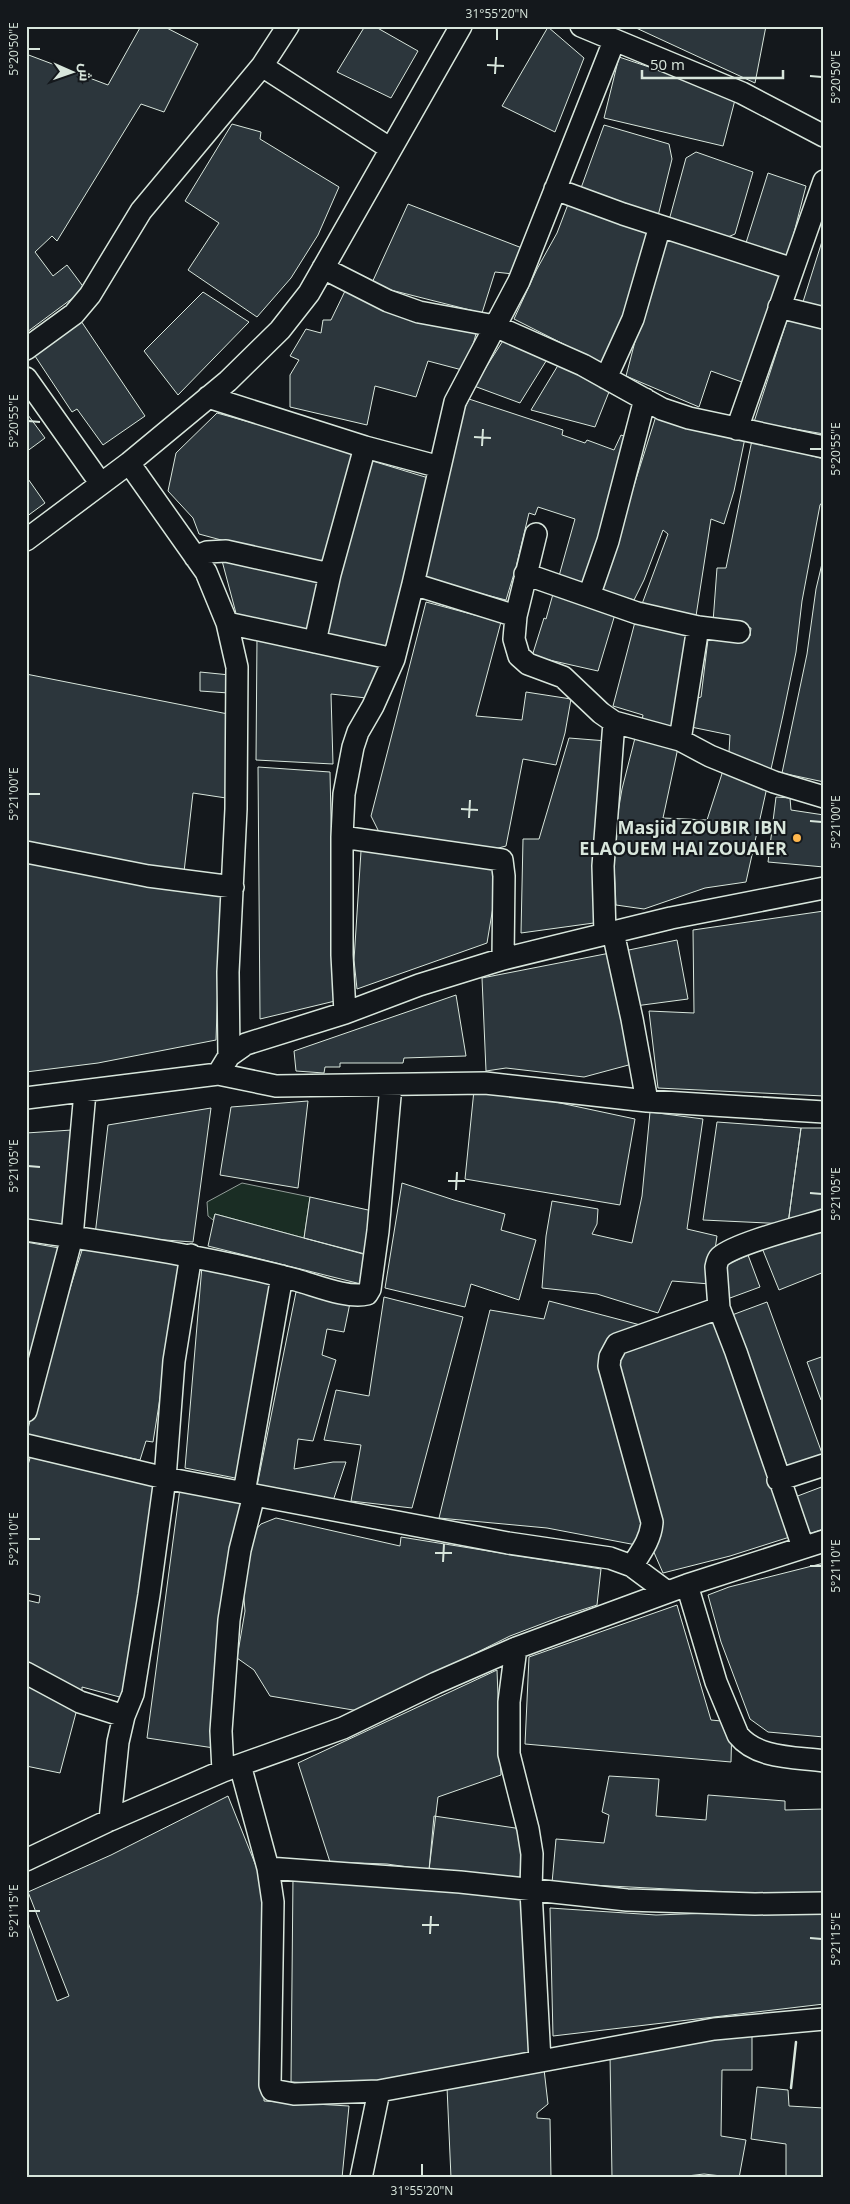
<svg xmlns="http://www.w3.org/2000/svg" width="850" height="2204" font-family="'Open Sans',Cairo,sans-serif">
  <rect width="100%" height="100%" fill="#14181c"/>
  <path fill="#1a2d24" stroke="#939e99" d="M242,1183L310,1197L304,1238L215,1214L213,1220L208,1216L207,1202Z"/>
  <path fill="#2c363c" stroke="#d8e6dc" d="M141,26H163L198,44L164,112L141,104L57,241L52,236L35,252L53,276L67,265L85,289L27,332L26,54L108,85Z
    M365,26H374L418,51L391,98L337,72Z
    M766,26L755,83L634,27V26Z
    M548,27L584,58L555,132L502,106Z
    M619,57L736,96L723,146L604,118Z
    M232,124L261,132L260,139L339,187L318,235L291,278L257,317L188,270L219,223L185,201Z
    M604,125L669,144L672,159L658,216L581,188Z
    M696,152L753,172L735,234L723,239L668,224L686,158Z
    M768,173L806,186L788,256L745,246Z
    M570,199L611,214L651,235L607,366L514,319L537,269L557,233Z
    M408,204L522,248L513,274L495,272L482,313L371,285Z
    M663,234L784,269L742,382L711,371L699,407L626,376Z
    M824,235V310L802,305Z
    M345,291L404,313L477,330L466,371L428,361L416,397L375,386L367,425L290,407V375L299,360L290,356L306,329L321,333L323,320H331Z
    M203,292L249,322L178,395L144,351Z
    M788,317L824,325V434L754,422Z
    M81,321L145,416L103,445L77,409L72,412L33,353Z
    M506,336L548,358L520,403L474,386Z
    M560,362L611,387L595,427L531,410Z
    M469,399L563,430L562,435L585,443L587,440L614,450L621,435L632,439L590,587L559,576L575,519L538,507L535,515L529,513L516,567L506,600L423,579L455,430Z
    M217,413L353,451L321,567L199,534L193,518L168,491L176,453Z
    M28,415L45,438L26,452V417Z
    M656,416L745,438L734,491L724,524L711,519L696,616L642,604L668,534L663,530L644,580L634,600L601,590Z
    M752,440L824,459V500L820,505L802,601L796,652L783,715L746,882L705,888L644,909L616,905L613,842L622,789L636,734L679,743L663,818L707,820L729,752L730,735L691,727L694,699L701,697L709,631L750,636L751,628L713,622L717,568H726Z
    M369,460L435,480L385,649L323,636Z
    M26,476L45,503L26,517Z
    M824,555V782L782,773L807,654L816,589Z
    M221,557L320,582L309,632L237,617Z
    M553,594L616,611L598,671L536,657L533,653L544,618L546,619Z
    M426,602L501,622L476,716L522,720L526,692L571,699L565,733L556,765L523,759L506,846L495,849L382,838L371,816Z
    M636,618L692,631L673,728L642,720L643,715L613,706Z
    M257,636L382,661L375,699L331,694L333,764L256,760Z
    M200,672L230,675L229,693L200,691Z
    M26,674L228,714L226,798L193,793L184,872L26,842Z
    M569,738L607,741L601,922L521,933L523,839H539Z
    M258,767L330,772L335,1001L260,1019Z
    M776,797L790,798L791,810L824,815V867L768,862Z
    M361,851L500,865L487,943L357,989L354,960Z
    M26,857L221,895L216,1040L98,1063L26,1072Z
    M824,911V1096L658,1088L649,1011L694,1013L693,930Z
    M677,940L688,999L635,1006L624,951Z
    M610,953L636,1063L584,1077L506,1068L486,1071L482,978Z
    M456,995L466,1056L404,1058L403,1063H340V1067H325L324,1073L296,1071L294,1051Z
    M474,1090L518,1094L635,1119L620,1205L465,1179Z
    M308,1101L298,1188L220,1175L231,1107Z
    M211,1108L193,1242L95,1235L108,1125Z
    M650,1112L703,1119L687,1229L717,1236L710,1284L672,1281L658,1313L597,1294L542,1288L546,1236L552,1201L598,1209L597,1224L592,1234L632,1243L642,1196Z
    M717,1122L801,1128L788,1224L703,1220Z
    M801,1128H824V1210L788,1224Z
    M72,1130L71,1227L26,1221V1133Z
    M402,1183L454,1200L505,1214L501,1230L536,1240L519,1300L471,1284L465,1307L385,1288Z
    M310,1197L377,1212L369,1255L304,1238Z
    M215,1214L374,1257L365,1285L208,1246Z
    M824,1227V1272L779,1290L762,1248Z
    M26,1242L59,1248L26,1378Z
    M84,1244L182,1260L153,1442L146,1441L140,1460L26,1436L41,1381Z
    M748,1255L760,1287L730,1298L722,1277L728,1264Z
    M202,1266L275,1286L247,1468L235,1478L185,1468Z
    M296,1292L350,1303L344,1332L327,1329L322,1355L336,1360L313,1441L298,1439L294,1469L333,1462H346L333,1501L257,1486Z
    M384,1297L463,1317L412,1508L351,1501L361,1445L324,1440L336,1390L369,1396Z
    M549,1301L648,1327L719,1317L796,1535L730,1556L663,1573L652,1548L547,1528L439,1518L490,1310L544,1319Z
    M767,1302L823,1456L789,1471L732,1315Z
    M824,1356V1399L821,1400L807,1362Z
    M32,1451L159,1484L131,1700L82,1687V1694L26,1665V1600L39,1603L40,1596L26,1593V1472Z
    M824,1486V1529L809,1534L795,1497Z
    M180,1488L244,1500L214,1748L147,1738Z
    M276,1518L400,1546L401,1537L601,1569L597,1605L560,1617L510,1636L359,1711L270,1696L254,1670L237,1658L245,1611L243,1586L252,1534L261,1524Z
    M824,1563V1737L768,1732L750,1719L721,1642L708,1595L729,1587Z
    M677,1605L711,1720L732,1722L731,1762L525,1744L529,1657Z
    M497,1670L501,1775L438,1797L429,1870L387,1864L330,1862L298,1763Z
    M26,1679L77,1709L60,1773L26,1766Z
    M609,1776L659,1779L656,1816L706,1820L708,1795L785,1801V1810L824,1809V1897L552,1883L556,1839L604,1843L609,1815L602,1812Z
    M228,1796L268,1896L264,2101L349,2106L342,2178H26V1917L57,2001L69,1996L28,1892L111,1855Z
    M434,1816L522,1829L520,1881L429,1870Z
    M293,1876L529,1896L536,2058L369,2086L291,2082Z
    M550,1908L656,1915L824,1909V2004L553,2036Z
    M723,2034L752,2035V2070H722L721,2136L746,2140L739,2178L704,2174L670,2178H612L610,2055Z
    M544,2069L548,2104L537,2113V2118L550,2119L551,2178H451L447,2087Z
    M757,2087L788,2090L789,2106L824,2108V2178H786V2144L751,2139Z"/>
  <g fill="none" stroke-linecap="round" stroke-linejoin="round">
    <g stroke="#d8e6dc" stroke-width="24">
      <path id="minor" d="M581,26L742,93L824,136
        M262,66L391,149
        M555,189L623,214L793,269
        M323,268L388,301L419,312L495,326L583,365L662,409L689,418L824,447
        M779,307L824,318
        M26,349L74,314L90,295L141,211L262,66L288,26
        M26,378L101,484
        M606,378L633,319L660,226
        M208,397L365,447L440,467
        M737,429L824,181
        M129,463L206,572L227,623L237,667L236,809L228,972L229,1056
        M26,540L129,463L228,381L280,330L309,293L461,26
        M195,557L207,552L226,551L330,574
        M525,574L637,613L698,627L739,632
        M413,584L516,616L514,639L519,656L528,664L563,677L601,713L614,722L680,740L710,756L774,782L824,797
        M589,596L608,541L645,399
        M516,616L536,534
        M227,623L394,659
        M315,642L330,574L365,447
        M680,740L698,627
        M342,837L502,860L504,876L503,959
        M26,852L148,876L233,887
        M613,932L632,1019L647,1101
        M605,934L603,866L614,722
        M345,1013L342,955V837L344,794L353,747L358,732L373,706L394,659L413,584L455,402L519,281L614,41
        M218,1074L229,1056L246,1044L345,1013L419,985L503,959L671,918L824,888
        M26,1098L218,1074L276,1086L485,1083L647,1101L824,1112
        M26,1230C117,1244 207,1256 296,1280C315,1285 348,1299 367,1294L370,1289L378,1231L391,1085
        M26,1411L72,1237L85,1092
        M26,1445L165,1478L508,1543L610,1558L632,1566L667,1592
        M778,1480L824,1465
        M244,1493L282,1276
        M803,1547L736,1352L719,1308L716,1267C717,1263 717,1260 720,1257C736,1243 801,1227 824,1220
        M632,1566C641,1552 651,1539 652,1522L609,1366L610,1357L617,1344L719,1308
        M687,1585L716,1682L738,1735C757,1759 796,1757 824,1761
        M516,1648L509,1702V1754L528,1829L532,1854L531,1891L540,2061
        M26,1673L80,1702L124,1716
        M240,1765L268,1868L273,1902L270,2085L272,2090L294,2094L379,2091L714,2029L824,2019
        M223,1771L221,1731L229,1620L240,1550L254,1495
        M110,1820L118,1742L124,1716L133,1694L149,1595L165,1478L174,1361L191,1255
        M26,1860L110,1820L223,1771L343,1728L436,1683L516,1648L687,1585L824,1541
        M268,1868L460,1882L627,1900L755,1904L824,1903
        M361,2178L379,2091"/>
    </g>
    <use href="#minor" stroke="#14181c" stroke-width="21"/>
    <path stroke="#d8e6dc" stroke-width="2.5" d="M791,2088L796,2042"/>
  </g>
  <path fill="none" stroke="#d8e6dc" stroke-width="2" d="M497,40V28M28,49H40M487,65L504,66M495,74L496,57M810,76L822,77M28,421L40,422M474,437L491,438M482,446L483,429M810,449H822M28,794H40M461,809L478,810M469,818L470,800M810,821L822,822M28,1166L40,1167M448,1181H465M456,1190L457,1172M810,1193L822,1194M28,1539H40M435,1553H452M443,1562L444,1544M810,1566H822M28,1911H40M422,1925H439M430,1934L431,1916M810,1938L822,1939M422,2176V2164"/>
  <circle fill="#ffb74d" stroke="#14181c" stroke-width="2" cx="797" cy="838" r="5"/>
  <g text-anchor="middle" stroke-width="4" stroke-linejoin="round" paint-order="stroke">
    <g font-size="18" font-weight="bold" fill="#d8e6dc" stroke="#14181c" text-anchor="end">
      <text x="787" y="834">Masjid ZOUBIR IBN<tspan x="787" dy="21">ELAOUEM HAI ZOUAIER</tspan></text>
    </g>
  </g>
  <rect width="850" height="2204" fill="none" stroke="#14181c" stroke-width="55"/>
  <g transform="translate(72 72) rotate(92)" stroke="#14181c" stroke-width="4" paint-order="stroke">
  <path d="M0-4L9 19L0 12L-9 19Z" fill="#d8e6dc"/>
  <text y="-8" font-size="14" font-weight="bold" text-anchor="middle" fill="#d8e6dc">ش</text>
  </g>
  <path d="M642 70v8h141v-8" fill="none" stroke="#d8e6dc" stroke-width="2.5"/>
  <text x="650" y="70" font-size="15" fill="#d8e6dc" stroke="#14181c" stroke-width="4" paint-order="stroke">50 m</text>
  <rect x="28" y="28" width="794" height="2148" fill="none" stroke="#d8e6dc" stroke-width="2"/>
  <g font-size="12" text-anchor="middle" fill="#d8e6dc">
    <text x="497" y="18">31°55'20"N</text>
    <text transform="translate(14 49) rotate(-90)" y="4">5°20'50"E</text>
    <text transform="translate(836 77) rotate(-90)" y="4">5°20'50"E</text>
    <text transform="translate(14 421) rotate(-90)" y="4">5°20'55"E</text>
    <text transform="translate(836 449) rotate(-90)" y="4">5°20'55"E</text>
    <text transform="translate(14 794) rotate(-90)" y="4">5°21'00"E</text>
    <text transform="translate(836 822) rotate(-90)" y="4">5°21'00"E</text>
    <text transform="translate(14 1166) rotate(-90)" y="4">5°21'05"E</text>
    <text transform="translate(836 1194) rotate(-90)" y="4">5°21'05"E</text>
    <text transform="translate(14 1539) rotate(-90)" y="4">5°21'10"E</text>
    <text transform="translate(836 1566) rotate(-90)" y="4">5°21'10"E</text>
    <text transform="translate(14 1911) rotate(-90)" y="4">5°21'15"E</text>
    <text transform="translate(836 1939) rotate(-90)" y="4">5°21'15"E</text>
    <text x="422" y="2195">31°55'20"N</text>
  </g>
</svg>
